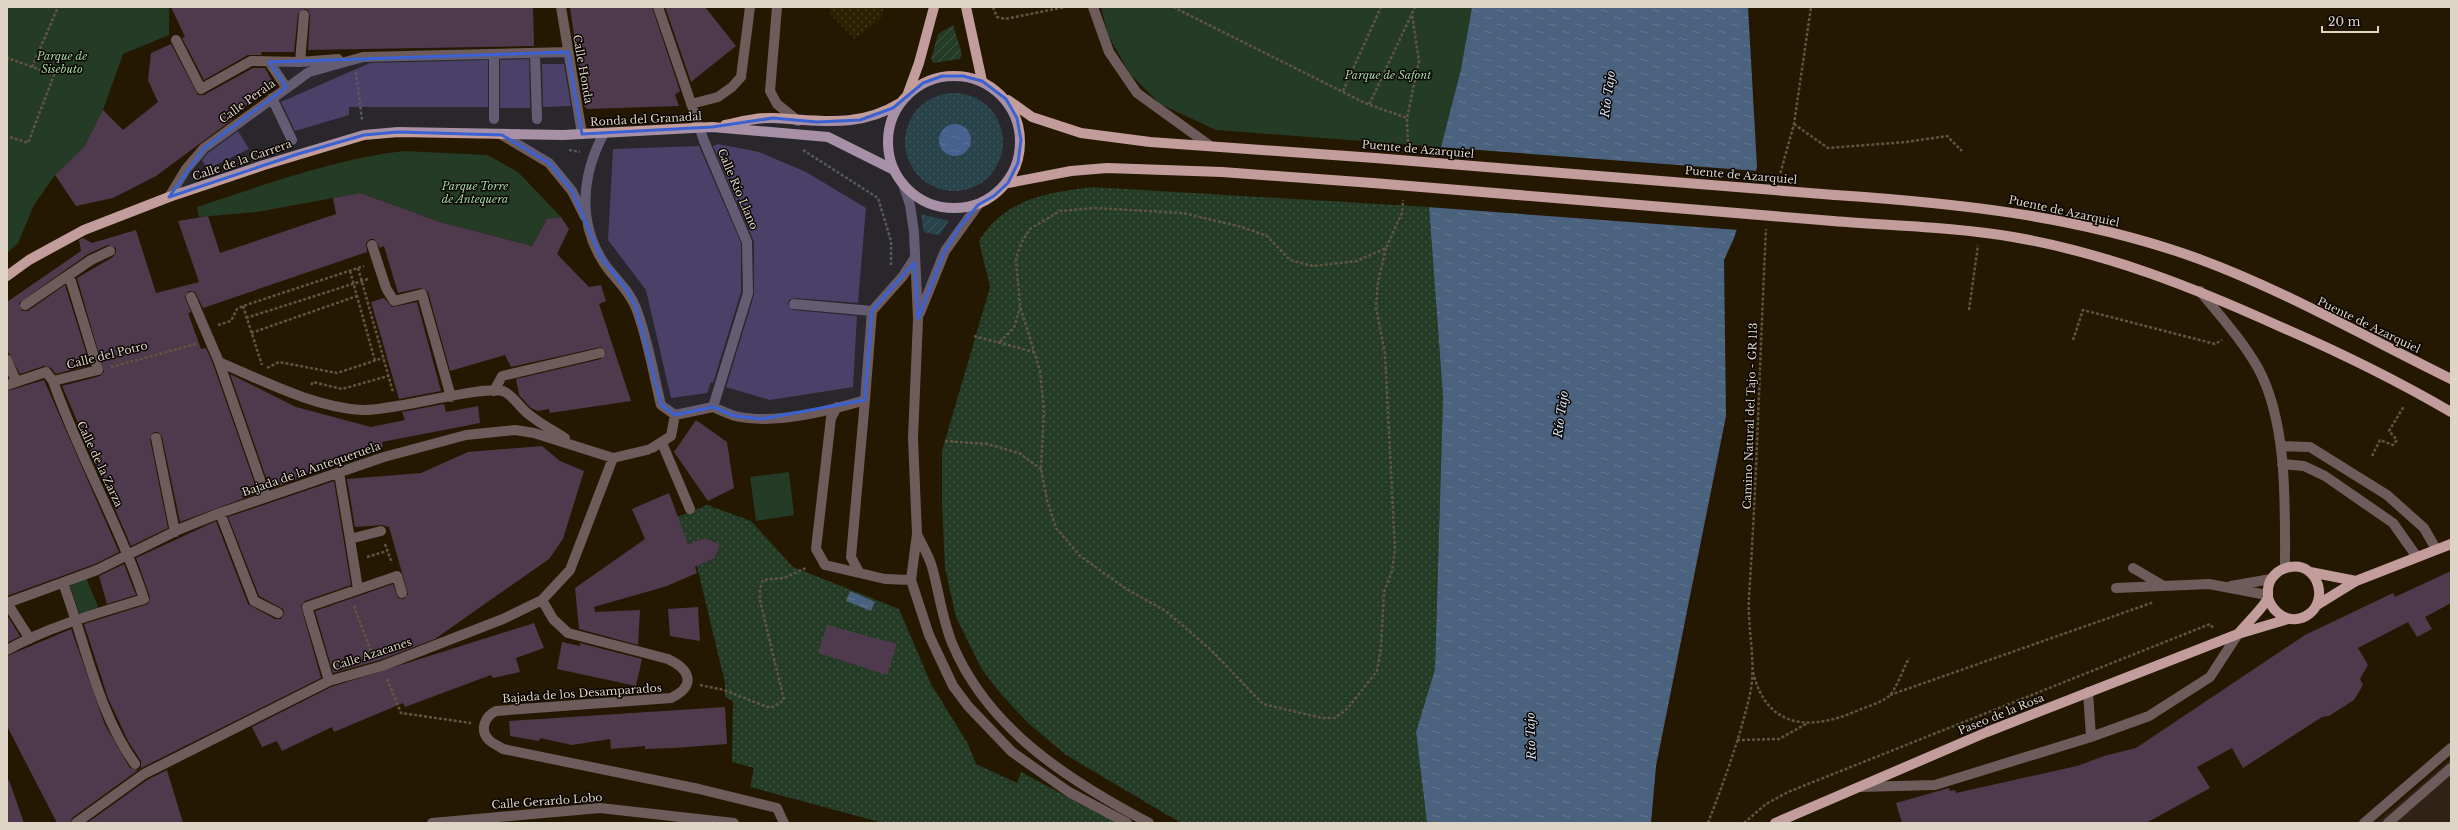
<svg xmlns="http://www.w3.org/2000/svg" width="2458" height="830" font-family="'Libre Baskerville',serif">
  <defs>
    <pattern id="grass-dots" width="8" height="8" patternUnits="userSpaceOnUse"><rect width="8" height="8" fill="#243b26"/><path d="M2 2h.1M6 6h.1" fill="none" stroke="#435644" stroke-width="1.8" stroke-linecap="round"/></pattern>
    <pattern id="sand-dots" width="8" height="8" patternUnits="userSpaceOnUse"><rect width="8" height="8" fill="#2a2101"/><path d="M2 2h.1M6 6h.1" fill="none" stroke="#484025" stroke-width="1.8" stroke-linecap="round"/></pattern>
    <pattern id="garden-furrows" width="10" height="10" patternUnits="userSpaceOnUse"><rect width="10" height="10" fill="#243b26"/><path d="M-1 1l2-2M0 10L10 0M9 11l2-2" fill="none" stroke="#435644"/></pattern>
    <pattern id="water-ripples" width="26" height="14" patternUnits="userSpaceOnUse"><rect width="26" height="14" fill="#4a627e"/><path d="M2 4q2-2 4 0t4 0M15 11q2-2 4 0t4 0" fill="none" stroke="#64788f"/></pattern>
  </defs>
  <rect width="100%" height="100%" fill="#251801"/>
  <path fill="#302316" d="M2451,759V823H2376Z"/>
  <path fill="url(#grass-dots)" d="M905 142a49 49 0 1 1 98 0a49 49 0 1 1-98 0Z
    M1092,187L1429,207L1443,397L1435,669L1416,732L1427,823H1181L1066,755L1028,723L1000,693L981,668L956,617L945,568L942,505V451L990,287L979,241C1005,198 1047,193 1092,187Z
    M707,505L751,521L793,567L899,609L931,684L968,744L976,764L1017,783L1021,772L1116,823H883L750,787L754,768L732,762L733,701L725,697V683L697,566L715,558L720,544L705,538L688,544L677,517Z"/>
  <path fill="url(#sand-dots)" d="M830,7H883V16L855,39L830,14Z"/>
  <path fill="#243b26" d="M7,7H169V35L123,54L103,110L84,147L55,175L34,205L18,243L7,253Z
    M1101,7H1472L1461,69L1441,147L1216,130L1160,104L1130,74L1108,35Z
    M404,151L487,155L518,172L561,217L547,219L532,246L440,222L360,193L257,212L199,217L197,207C265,185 333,159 404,151Z
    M789,472L794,515L756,521L750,477Z
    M86,578L98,606L97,608L81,614L79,612L70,586Z"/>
  <path fill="url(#garden-furrows)" d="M953,25L962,54L960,59L933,63L931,59L938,34Z
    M921,214L949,221L939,235L924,232Z"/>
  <path fill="url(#water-ripples)" d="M1472,7H1748L1757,167L1734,238L1724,260L1726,416L1656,766L1651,823H1427L1416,732L1435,669L1443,397L1429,207L1441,147L1461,69Z
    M939 140a16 16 0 1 1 32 0a16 16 0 1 1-32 0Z
    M850,591L875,602L871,611L846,601Z"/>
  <path fill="#251801" d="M1439,147L1758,171L1739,230L1427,207Z"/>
  <path fill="#4f394d" d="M171,7H533L534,46L308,50L310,15L308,10L304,9L298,14L294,52H261L262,55H248L204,80L182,38L185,37Z
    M570,7H652L680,91L675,95L679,106L587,109L584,106Z
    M665,7H705L736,46L691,82Z
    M171,44L198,95H204L253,68H265L274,84L231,118L232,120L156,176L113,198L76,206L55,175L84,147L103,110L123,130L158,102L148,80L151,53Z
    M529,59L530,108H500V60Z
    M488,60V107H349V115L295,131L281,102L370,63Z
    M542,64H564L571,106L543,107Z
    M238,131L249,149L207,169L202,160L208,153Z
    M718,144L759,152L806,172L866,208L858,303L795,298L789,300L788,304L793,310L857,316L853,387L770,400L726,387L754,295V242L713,146Z
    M699,146L741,243V292L713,383L711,382L707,393L671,398L646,290L608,240L613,149Z
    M360,193L440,222L532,246L547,219L561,217L569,229L557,254L589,287L601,285L606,301L599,304L631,401L550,413L549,409L538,411L531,408L519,395L516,379L601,359L606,352L601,347L511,367L505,355L450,371L428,292L421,288L398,293L384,246L380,248L374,239H370L366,243L367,252L203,308L195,292L189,291L185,297L191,312L188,313L201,349L206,348L213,364L258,493L180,522L162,437L158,432H154L150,439L168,528L131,546L62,386L100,376L104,372L77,278L113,257L116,252V248L108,245L88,254L19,303L22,311H28L65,285L90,365L56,374L51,368L44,366L20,374L7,350V302L81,251L79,240L83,238L92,243L136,230L156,293L199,282L178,221L208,216L220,253L336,214L333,198Z
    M384,298L392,307L417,302L441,391L399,399L371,302Z
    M230,374L296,407L371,427L405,420L402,412L444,404L446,412L478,406L480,423L382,442L383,448L270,489Z
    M44,380L119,552L95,564L7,596V391Z
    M696,420L727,442L734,488L708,501L674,452Z
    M542,446L560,461L584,471L563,539L549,559L435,639L380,660L333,673L315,611L393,584L398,598L404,599L408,594L389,527L382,525L355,527L347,479L421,473L468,452Z
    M334,481L351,585L305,601L301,606L321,678L141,768L72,818L70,823H57L7,726V656L71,629L105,725L130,768L138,770L141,767V761L128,741L108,698L84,624L148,604L150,597L136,558L216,521L248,604L275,619H281L284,613L283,609L259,596L228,517Z
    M669,493L688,544L705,538L720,544L715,558L695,567L697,573L667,586L594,607L595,612L640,610L638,645L579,629L575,588L645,539L632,509Z
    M124,564L136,595L107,604L99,576Z
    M2451,571V603L2425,617L2432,629L2417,637L2408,622L2358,648L2368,665L2360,679L2363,685L2354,700L2329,716L2322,717L2243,768L2232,748L2197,767L2210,788L2146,823H1902L1896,803L1949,788L1950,791L1955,790L1956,793L2077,766L2104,756L2136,748L2305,635L2393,593L2395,597Z
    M698,607L700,641L670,636L668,609Z
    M7,615L20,636L7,643Z
    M534,623L544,648L516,658L520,672L493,678L491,675L405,707L403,703L334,732L332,727L282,751L277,741L262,747L252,727L331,687Z
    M827,625L897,644L887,675L818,653Z
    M562,642L580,646V643L642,659L636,686L557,669Z
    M725,707L727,744L674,748L645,749V746L611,749L610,739L572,745L540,738L539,741L510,736L509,721Z
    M167,770L183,823H87L147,780Z
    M9,780L24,823H7V781Z"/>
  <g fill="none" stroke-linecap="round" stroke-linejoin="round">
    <path stroke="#615541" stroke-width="2.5" stroke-dasharray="3 2" stroke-linecap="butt" d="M993,7L997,17L1005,19L1065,7
      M1173,7L1369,105L1415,7
      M7,60L8,58L54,75L28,143L7,136
      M32,67L58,7
      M356,72L362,120
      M1343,91L1381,7
      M1370,105L1407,118
      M1794,124L1828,148L1906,142L1947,136L1962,151
      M1408,147L1407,118L1419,61L1412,15
      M569,150L580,152
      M803,150L878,198L891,241V266
      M1779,178L1794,124L1811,7
      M1386,248L1378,282L1376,307L1385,354L1395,549L1392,571L1384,592L1381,648L1377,671L1348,708L1335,718H1322L1263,704L1211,650L1167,612L1125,588L1080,556L1056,528L1047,500L1041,469L1044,410L1040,371L1020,306L1016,259L1021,243L1030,229L1060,211L1095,208L1183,213L1242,227L1267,236L1290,260L1313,266L1357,261L1386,248L1402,213L1403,200
      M358,268L393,392
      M350,271L375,361
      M243,306L262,365
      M1969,310L1978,245
      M246,318L368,279
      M218,325L231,321L237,309L243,306L364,266
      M251,333L357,296
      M974,336L1034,352
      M2073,340L2083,310L2215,344L2222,340
      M1000,342L1014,328L1020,307
      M111,367L196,344
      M267,368L279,362L337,373L383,358
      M311,385L313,382L342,389L388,376
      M945,441L987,444L1019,453L1041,469
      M2372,456L2380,440L2393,445L2397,440L2389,431L2404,406
      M385,544L392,563
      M367,557L387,551
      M354,606L372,654
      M1753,672C1767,730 1811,731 1859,710C1868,706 1881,703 1889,696C1896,690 1904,667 1909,658
      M387,679L401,713L471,723
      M700,685L724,690L767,707H773L784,700L760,600V589L763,580L784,578L806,568
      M1890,695L2154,602
      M1737,740L1779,739L1806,724
      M1708,823C1724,781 1740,738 1750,694C1757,663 1747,629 1749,597C1757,475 1760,352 1766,229
      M1744,823L1766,804L1788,792L2210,624L2213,628"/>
    <path stroke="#6e5b5b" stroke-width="10" d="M561,7L582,134
      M658,7L704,141L747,242L748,293L713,407
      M777,7L770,91L777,104L798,121
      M1093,7L1109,52L1137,93L1209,145
      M176,40L201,89L251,61L300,62L338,59
      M535,54L537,119
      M269,62L286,87
      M300,62L304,15
      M272,98L292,140
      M691,104L718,97L732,87L741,77L750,7
      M494,119V54
      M604,133C581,176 577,225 606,266C616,280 629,290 636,308C648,339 653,373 661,405L675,415
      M502,135L549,163L572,191L585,217
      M903,184L910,205L914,232L918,319L913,438L917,534L911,580L929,635L953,686L968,706L1012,752L1069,792L1127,823
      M169,197L186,169L204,148L309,72L363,57L568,52
      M372,245L386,288L394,301L422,294L451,397
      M2200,291C2221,317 2242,340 2258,368C2288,423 2285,507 2285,568
      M191,297L219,362L266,497
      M794,304L872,311
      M25,305L91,260L110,251
      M872,311L903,276L914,259
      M920,313L945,251L978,205
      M7,360L16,381
      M219,362C264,381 313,407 362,410C390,412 489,383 505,392C514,397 520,407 527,413C539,423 552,430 565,438
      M7,385L46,372L53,381L98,370L69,275
      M494,391L502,376L600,353
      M713,407C720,410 728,414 735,416C773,425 829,411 865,400L872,311
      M837,407L831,418L816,549L825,565L885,579L911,580
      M156,438L175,532
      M662,443L690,509
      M2281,446L2310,447L2387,495L2424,528L2436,549
      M652,448L671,436L675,415L713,407
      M2282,464L2304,466L2325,476L2393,523L2417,557
      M339,473L350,539
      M220,513L254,601L278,613
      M917,534C922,545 929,556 932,567C939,592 942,618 952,643C988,730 1070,781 1149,823
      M2133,568L2162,585
      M859,572L851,557L865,400
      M63,583C85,642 98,713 135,764
      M2231,586L2271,579
      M2116,588L2209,584L2267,595
      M358,589L350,539L381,531
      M542,600L553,619L568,633L668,659C691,670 696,686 671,698L496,711C485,716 479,730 489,740C493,744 499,746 503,749L699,789L777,808L784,823
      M7,603L97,570L180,529L220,513L384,457L466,435L515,430L534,433L613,458L647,450
      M7,603L30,639
      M7,650C50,626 98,613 144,599C119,524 79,456 53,381
      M329,681L307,607L397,576L402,593
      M2088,692L2091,737
      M1859,787L1935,785L2091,737L2149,716L2210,677L2238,634
      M76,823L144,774L329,681L382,666L503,619L542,600L570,570L613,458
      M432,823L600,808L734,823
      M2364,823L2451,748
      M2388,823L2451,768"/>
    <path stroke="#c39d9c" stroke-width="10" d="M966,7L982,81
      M888 142a66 66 0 1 1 132 0a66 66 0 1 1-132 0Z
      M907,96L919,63L934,7
      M1008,100L1032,117L1081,133L1150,142L1375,158
      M725,125C740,122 757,117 773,118C819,120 858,129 900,103
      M1008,183L1071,171L1107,168L1222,172L1373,183
      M1835,195C1954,203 2071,215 2185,254C2275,285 2365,337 2451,379
      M1833,221C1893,226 1954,227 2013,237C2107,253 2195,288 2281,327C2339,352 2396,380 2451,412
      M7,276L29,260L84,230L169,197L264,165L364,135L398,132L563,135L712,127L828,137L894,170
      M2310,572L2356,581
      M2317,605L2356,581L2451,544
      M2238,634C2245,625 2264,607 2268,598C2268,596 2268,591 2268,589C2269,577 2279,569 2290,567C2319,562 2330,603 2306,616C2289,625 2273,613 2268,598
      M1775,823L1987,732L2238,634L2288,619"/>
    <path stroke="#c39d9c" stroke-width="10" d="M1375,158L1835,195
      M1373,183L1833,221"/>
  </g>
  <path fill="#3a62d5" fill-opacity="0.2" stroke="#3a62d5" stroke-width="3" stroke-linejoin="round" d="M568,52L582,134L712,127L773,118L817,122L860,120L893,108L923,83L942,76H963L982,81L1006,99L1017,118L1021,140L1018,163L1008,183L994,196L978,205L959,228L945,251L918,319L914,263L872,311L865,400L762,419L734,416L713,407L675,415L661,405L636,308L628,292L600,256L572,191L549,163L502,135L398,132L364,135L298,154L169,197L204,148L286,87L269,62Z"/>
  <g text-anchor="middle" stroke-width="3" stroke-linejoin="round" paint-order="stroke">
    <g font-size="11" font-style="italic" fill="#a1d3a3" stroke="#0a0501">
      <text x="62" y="60">Parque de<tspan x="62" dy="13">Sisebuto</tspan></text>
      <text x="1388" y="79">Parque de Safont</text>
      <text x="475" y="190">Parque Torre<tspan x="475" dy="13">de Antequera</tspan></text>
    </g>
    <g font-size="11" fill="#ded5c7" stroke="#0a0501">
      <text transform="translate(583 69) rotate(80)" y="4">Calle Honda</text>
      <text transform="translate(247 101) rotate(-36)" y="4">Calle Perala</text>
      <text transform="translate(646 119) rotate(-3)" y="4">Ronda del Granadal</text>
      <text transform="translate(1418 149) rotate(5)" y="4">Puente de Azarquiel</text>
      <text transform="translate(242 160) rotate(-19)" y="4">Calle de la Carrera</text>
      <text transform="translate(1741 175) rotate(5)" y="4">Puente de Azarquiel</text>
      <text transform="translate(738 189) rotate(67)" y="4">Calle Río Llano</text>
      <text transform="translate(2064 211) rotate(12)" y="4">Puente de Azarquiel</text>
      <text transform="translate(2369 325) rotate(26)" y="4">Puente de Azarquiel</text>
      <text transform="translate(107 355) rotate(-14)" y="4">Calle del Potro</text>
      <text transform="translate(1750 416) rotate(-88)" y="4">Camino Natural del Tajo - GR 113</text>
      <text transform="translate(100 464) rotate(65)" y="4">Calle de la Zarza</text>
      <text transform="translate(311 469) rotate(-19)" y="4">Bajada de la Antequeruela</text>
      <text transform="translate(372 654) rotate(-18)" y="4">Calle Azacanes</text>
      <text transform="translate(582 693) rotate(-4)" y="4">Bajada de los Desamparados</text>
      <text transform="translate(2001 714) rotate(-22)" y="4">Paseo de la Rosa</text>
      <text transform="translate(547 801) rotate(-4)" y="4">Calle Gerardo Lobo</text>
    </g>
    <g font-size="12" font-style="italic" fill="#d1e2f7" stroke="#0a0501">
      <text transform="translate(1608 94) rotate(-82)" y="4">Río Tajo</text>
      <text transform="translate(1561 414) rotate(-82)" y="4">Río Tajo</text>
      <text transform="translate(1531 736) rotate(-92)" y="4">Río Tajo</text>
    </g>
  </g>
  <rect width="2458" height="830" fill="none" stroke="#ded5c7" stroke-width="16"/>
  <path d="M2322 26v6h56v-6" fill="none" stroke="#ded5c7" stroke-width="2"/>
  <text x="2328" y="26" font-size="12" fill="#ded5c7" stroke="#0a0501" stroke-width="3" paint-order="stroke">20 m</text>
</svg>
